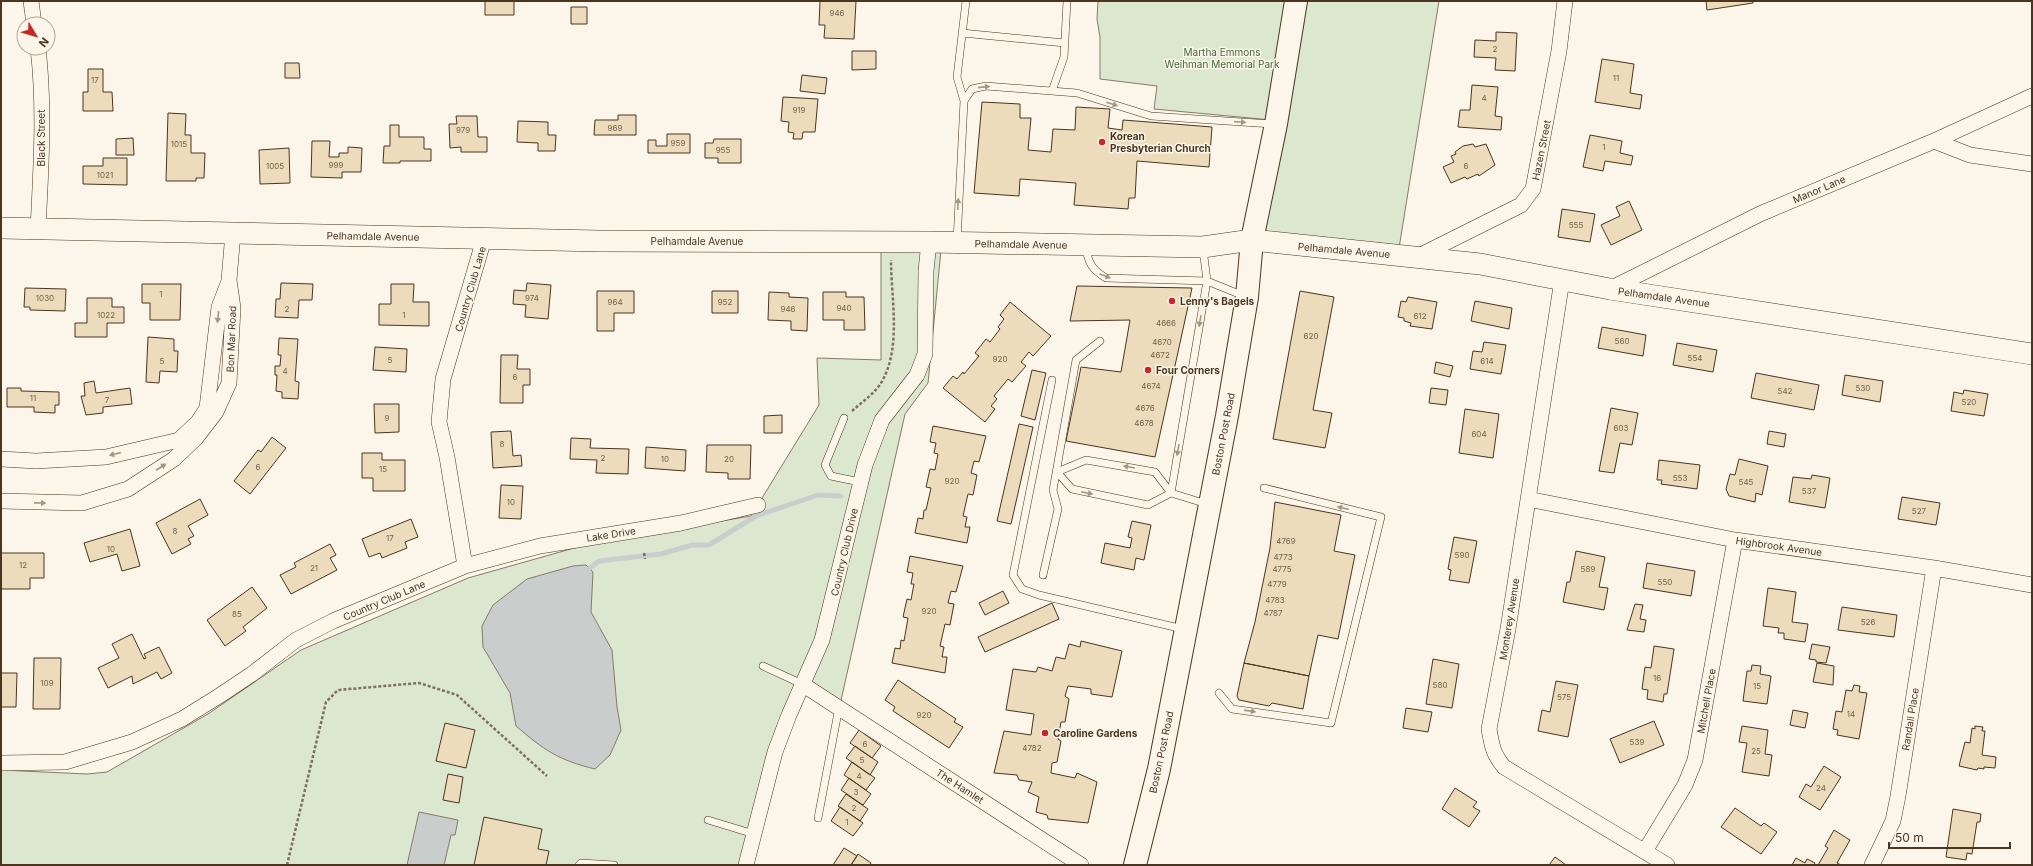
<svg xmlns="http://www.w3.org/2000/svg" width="2033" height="866" font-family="Inter,sans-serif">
  <rect width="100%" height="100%" fill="#fbf6e9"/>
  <path fill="#dce7d0" stroke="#887966" d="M1098,1H1439L1399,248L1252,240L1271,120L1154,109L1157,86L1100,79V37L1097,19Z
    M881,239L942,240L928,383L905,414L840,705L798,681L743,865H1V770L87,774L107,772L208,714L301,650L468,578L592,543L751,516L819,405L817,358L881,360Z"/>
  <path fill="#c9cecd" stroke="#887966" d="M586,565L593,572L591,612L612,650L617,707L621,730L610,755L595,769C558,760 544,750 516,726L510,693L483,647L482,626L493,605L527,579L573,566Z
    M419,812L458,820L455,835H451L444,865H407Z"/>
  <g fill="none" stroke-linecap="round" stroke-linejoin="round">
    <path stroke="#c9cecd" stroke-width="5" d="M590,568L599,561L661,554L692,545H709L756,516L818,495L841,496"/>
  </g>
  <path fill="#ecdcbc" stroke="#4a3520" d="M485,1H514V15H485Z
    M820,1H856L854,39L824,38L825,25H819Z
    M1706,1H1753V3L1707,10Z
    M571,7H587V24H571Z
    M1496,32L1517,33L1515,71L1495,70L1496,58L1474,57L1475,40L1496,41Z
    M852,51H876V69L852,70Z
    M1602,59L1634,64L1630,93L1642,95L1640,109L1595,102Z
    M285,63H299L300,78H285Z
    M88,69H103V92H112L113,111H83V92H88Z
    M802,75L827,78L825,94L800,91Z
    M1472,85L1498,87L1495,116L1502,117L1501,130L1458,127L1460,110H1470Z
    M783,97L818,99L815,132H803L802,139H793L794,133L788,132L789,122L781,121Z
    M982,102L1020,104V118H1031L1028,150L1051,152L1053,129L1075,130L1076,107L1110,109L1108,128L1122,130L1123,120L1212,127L1209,167L1137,161L1135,198H1129L1128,209L1074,205L1076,183L1020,179L1019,196L974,193Z
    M168,113L186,114L185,135H191V153H205L204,178H196V181H166Z
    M618,115H636V135H594L595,120H618Z
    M456,116H477L478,137H487V152H461V147L450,148L449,124H457Z
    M518,121L548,122V135H556L555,151H538V143L517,142Z
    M390,125H399V137H424V149H431V161H400V163H383L384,146H390Z
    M667,134H690V153H648V140H656V146H667Z
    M1590,135L1622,141L1620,153L1633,156L1631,165L1605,161L1603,171L1583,167Z
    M133,138L134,155H116V139Z
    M714,139H741V163H718V158H705V143H713Z
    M312,141H330L329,157H339V153H348V147L362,148L361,172H342V178L311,177Z
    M1473,144L1475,147L1486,144L1495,165L1479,176L1478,174L1467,179L1465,177L1451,183L1443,167L1454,162L1451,156L1456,154L1455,152L1463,146Z
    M289,148L290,183L260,184L259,150Z
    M103,158H127V185L83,184V166H103Z
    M1629,201L1642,230L1611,245L1601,225L1620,216L1616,207Z
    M1562,209L1595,214L1590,242L1558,237Z
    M281,283L313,284L312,300H299L298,318L275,317L276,299H280Z
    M527,283L551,285L548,319L525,317L526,305L513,304L514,290L526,291Z
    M142,284H181L180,320H150V303H142Z
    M391,284H414L413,302H429V326L379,325V304H391Z
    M1077,286L1192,288L1155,457L1066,441L1081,367L1121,372L1130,320L1070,321Z
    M25,288L66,289L65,311L30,310V307H24Z
    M597,291H634V313H614V331H597Z
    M712,291H738V313H712Z
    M1300,291L1334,297L1313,410L1332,413L1325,448L1273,439Z
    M769,292L789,293V297L808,298L807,331L791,330V321L768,320Z
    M823,292H846V297H864L865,330H844V320H823Z
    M1408,297L1437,302L1432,329L1410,326L1411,323L1404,321V318L1398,317L1401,301L1406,302Z
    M87,298H112V307H124V323H107V337H75V323H87Z
    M1475,301L1512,308L1509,329L1471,321Z
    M1010,302L1051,336L1033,356L1029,352L1021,362L1026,366L1012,382L1008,379L994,396L997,399L991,406L995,409L985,422L943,388L953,376L957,379L963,372L964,374L979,356L975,353L986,339L990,342L1000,329L998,327L1004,319L1000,315Z
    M1602,327L1646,335L1643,356L1598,348Z
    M148,337L174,339V351H178L177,372L160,371L159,383L146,382Z
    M279,338L298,339L295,381L299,382L298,399L282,398V392L276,391L277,375H275V366H280L281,355H278Z
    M1484,342L1506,345L1501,374L1470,369L1473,351L1482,352Z
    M1677,343L1717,350L1713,372L1673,365Z
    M375,347L407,349L406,372L373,370Z
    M501,355H518L517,369H530V385H523V403H500Z
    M1436,362L1453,366L1450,377L1434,373Z
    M1032,370L1046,373L1035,420L1021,416Z
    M1756,373L1819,385L1814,410L1751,398Z
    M1845,375L1883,381L1880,402L1842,395Z
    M94,381L96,393L130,388L132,404L103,407V413L86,415L81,396H85L84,383Z
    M7,388H21V391L59,392V405H55V413L34,412V407H7Z
    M1431,388L1448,390L1446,405L1429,403Z
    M1964,390L1988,394L1984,416L1951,411L1954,392L1963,394Z
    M374,404H399V432L375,433Z
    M1611,408L1638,413L1632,445L1620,443L1614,473L1599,471Z
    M1465,409L1499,414L1493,458L1459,453Z
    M782,415V433H764V416Z
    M1019,424L1033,427L1011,524L997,521Z
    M933,426L986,436L979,462L974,461L971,473L977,475L973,495L968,494L963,516L967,517L965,527H970L967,543L915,533L918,518L923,519L924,510H926L931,488L926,487L930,469L935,470L938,454L934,453L936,443L930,442Z
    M511,431L513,456L521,455L522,466L493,468L491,432Z
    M1769,431L1786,434L1784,447L1767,444Z
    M272,437L286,448L250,494L234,481L258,450L261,452Z
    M571,438L591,439L590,448L629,449L628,474L596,473L597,460L570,459Z
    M707,445H751L750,479H728V473L706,472Z
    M646,447L686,450L685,471L645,468Z
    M362,453H382V460H405V491H373V478H362Z
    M1739,459L1768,466L1762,495L1756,493L1755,502L1729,496L1726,489L1730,474L1735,475Z
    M1659,460L1700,465L1697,489L1661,484L1662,480H1657Z
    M1812,475L1830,478L1825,508L1789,502L1793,477L1811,479Z
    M501,485L523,486L521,519L499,518Z
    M1902,497L1940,503L1936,525L1898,519Z
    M200,499L208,515L188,526L194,536L188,539L191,544L172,554L156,523Z
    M1275,502L1341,515L1334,551L1355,555L1338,639L1318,635L1309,676L1244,663L1255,622L1270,548Z
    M411,519L418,537L405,542L407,548L382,558L380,553L369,557L362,539Z
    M1132,521L1151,525L1144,560L1136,558L1134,570L1101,563L1105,543L1130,548L1132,538L1128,537Z
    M130,529L140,566L122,571L117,554L90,562L84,543Z
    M1454,537L1477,541L1469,583L1449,580L1451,570L1448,569Z
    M330,544L336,555L330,558L337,570L291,594L280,575L296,567L294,563Z
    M1576,551L1605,557L1599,587L1608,588L1604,610L1563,602L1567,582H1570Z
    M1,553H44V578H30V589H1Z
    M910,556L963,566L956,592L951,591L948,603L954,604L950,625L945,624L940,646L944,647L942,657H947L945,673L892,663L895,648L900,649L901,640L904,641L908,618L903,617L907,599L911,600L914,584H911L913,573L907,572Z
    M1647,563L1695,571L1691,596L1643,588Z
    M252,587L267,608L243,627L246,631L225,646L207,620Z
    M1768,588L1796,592L1792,622L1808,624L1805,642L1784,639V633H1778L1779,628L1763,626Z
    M1003,591L1009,603L985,615L979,603Z
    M1052,603L1059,619L985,652L978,637Z
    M1635,604L1643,605L1640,619L1646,620L1644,632L1627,630Z
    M1842,607L1897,615L1894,637L1838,630Z
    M132,634L144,659L146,658L144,654L159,647L172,673L161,679L157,672L133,684L132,676L108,688L98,668L119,658L112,644Z
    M1081,641L1122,651L1112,697L1091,694V689L1068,686L1065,696L1069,699L1065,722H1061L1058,739L1061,741L1057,762L1052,763L1051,773L1075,778L1077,773L1097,782L1088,823L1048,819L1047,815L1036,812L1039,797L1028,792L1032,782L1019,780L1017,775L994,773L1004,731L1031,735L1034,714L1006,710L1013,669L1036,672L1038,667L1052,671L1056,657L1065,659L1069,644L1080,647Z
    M1812,644L1830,647L1826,663L1816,662V660L1809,659Z
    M1654,646L1674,649L1667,694H1664L1663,702L1647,699L1648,690L1642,689L1645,667L1651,668Z
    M34,658H61L60,709H33Z
    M1433,659L1459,664L1452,708L1426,704Z
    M1244,663L1309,676L1303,709L1272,703L1269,706L1239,700L1237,696Z
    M1817,663L1834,666L1833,685L1813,682Z
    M1752,665L1761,666L1760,674L1771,676L1767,704L1743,701L1747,671H1751Z
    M1,673H17L16,707H1Z
    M898,680L956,719L954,722L963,727L949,748L893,711L895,707L885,700Z
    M1556,681L1578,685L1568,737L1538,731L1542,710L1550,712Z
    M1854,685L1860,686L1859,692L1867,693L1859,739L1837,735L1838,730L1833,729L1836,711L1842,712L1846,690L1852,691Z
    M1406,708L1432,712L1428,732L1403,728Z
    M1793,710L1808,713L1805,728L1790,725Z
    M1654,721L1664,745L1620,763L1610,739Z
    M445,723L475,730L466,768L436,761Z
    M1742,726L1768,730L1765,754L1772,755L1769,776L1742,772L1747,743L1739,742Z
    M1975,726L1983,727L1982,731H1985L1982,755L1996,757L1995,768L1984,767V769L1978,768L1977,770L1959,766L1965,742L1970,743L1972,728L1975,729Z
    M859,730L881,746L872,758L850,743Z
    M855,746L878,762L870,775L846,758Z
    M852,762L875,778L866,790L844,775Z
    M1824,766L1841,777L1820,810L1799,797L1806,784L1811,787Z
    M448,774L463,777L459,803L443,800Z
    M849,778L871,794L863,805L841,790Z
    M1455,788L1477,802L1473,807L1480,811L1469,827L1442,809Z
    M846,794L868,809L860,821L838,806Z
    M840,807L863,823L853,836L831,821Z
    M1735,808L1761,826L1764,823L1777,832L1761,854L1721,827Z
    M1953,809L1981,814L1980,822H1977L1972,854L1967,853L1966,860L1946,857Z
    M484,817L542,829L538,849L549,851L546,865H474Z
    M1834,830L1850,840L1837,863L1841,865H1818L1828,848L1825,846Z
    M844,848L857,856L851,865H833Z
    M858,854L871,863L870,865H851Z
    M1555,857L1566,865H1549Z
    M1796,858L1805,863L1807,859L1815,863L1814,865H1792Z"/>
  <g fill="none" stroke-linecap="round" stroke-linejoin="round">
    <g stroke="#4a3520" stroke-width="8">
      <path id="lane" d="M962,33L1065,43
        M1052,91L1064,57L1067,1
        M964,101L957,77L966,1
        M957,241L964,101L972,89L986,86L1077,93L1151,116L1273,124
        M1085,247C1089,263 1091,269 1106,278L1207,281L1171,493
        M1203,249L1207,281L1244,296
        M1052,380L1013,575L1022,589L1039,595L1183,629
        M844,418L825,465L831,476L860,482
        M1171,493L1148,505L1072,489L1057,472L1086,460L1155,472L1171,493L1207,504
        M1043,575L1058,509L1053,490L1076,360L1100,341
        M763,666L802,684
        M1219,693L1232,709L1331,723L1381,517L1264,488
        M818,818L839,707
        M708,820L754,834
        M579,865L581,863L614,865"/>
    </g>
    <g stroke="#4a3520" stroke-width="16">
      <path id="street" d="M31,1L34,24
        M38,48C45,107 41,169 38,229
        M1934,141L1970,155L2032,164
        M1417,257L1521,205L1533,189L1559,51L1565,1
        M1562,280L1508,629L1489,729C1492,746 1493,754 1504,767L1667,865
        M1610,289L1760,214L1934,141L2032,96
        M1,459L36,461L106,457L179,440L198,422L207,408L219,307L229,281
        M1528,499L1735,540L1934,568L2032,585
        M1,501L82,503L128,489L174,459L196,438L216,412L229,383L233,308L229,280L233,233
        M465,566L447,457L439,422L443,379L484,239
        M802,684L1081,865
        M1,763L65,762L132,742L182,719L219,696L252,674L296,640L333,621L465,566L540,546L681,523L758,505
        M1645,851L1685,785L1695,760L1735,540
        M746,865L775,752L789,715L822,640L865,465L882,420L917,375L925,354L926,271L929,242
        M1872,865L1893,821L1898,796L1934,568"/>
    </g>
    <g stroke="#4a3520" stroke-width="22">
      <path id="secondary" d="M1,228L599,241L929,242L1203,247L1252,240L1480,264L1610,289L2032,354"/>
    </g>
    <g stroke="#4a3520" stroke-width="24">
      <path id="primary" d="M1135,865L1159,769L1227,416L1247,297L1252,240L1276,124L1296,1"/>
    </g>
    <path stroke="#7f6f5c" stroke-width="2.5" stroke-dasharray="3 2" stroke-linecap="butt" d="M852,411C862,402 874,394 881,383C902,348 891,299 891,260
      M644,553L645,559
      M287,865L326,702L338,690L419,683L457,695L547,776"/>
    <use href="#lane" stroke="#fbf6e9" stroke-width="7"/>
    <use href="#street" stroke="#fbf6e9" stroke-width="15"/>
    <use href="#secondary" stroke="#fbf6e9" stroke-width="21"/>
    <use href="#primary" stroke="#fbf6e9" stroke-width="22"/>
  </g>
  <defs><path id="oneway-solid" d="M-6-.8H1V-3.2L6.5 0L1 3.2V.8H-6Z"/></defs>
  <g fill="#a29684">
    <use href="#oneway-solid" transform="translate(984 87) rotate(-6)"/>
    <use href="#oneway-solid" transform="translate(1112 104) rotate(17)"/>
    <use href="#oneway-solid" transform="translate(1240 122) rotate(4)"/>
    <use href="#oneway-solid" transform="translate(958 204) rotate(-87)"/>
    <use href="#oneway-solid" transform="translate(1105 276) rotate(20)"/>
    <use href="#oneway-solid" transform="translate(218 317) rotate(97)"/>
    <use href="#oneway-solid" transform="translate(1200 321) rotate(100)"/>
    <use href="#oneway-solid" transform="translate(1178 450) rotate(100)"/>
    <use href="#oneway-solid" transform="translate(115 454) rotate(167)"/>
    <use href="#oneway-solid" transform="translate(161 467) rotate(-33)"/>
    <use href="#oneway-solid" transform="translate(1129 467) rotate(-170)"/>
    <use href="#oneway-solid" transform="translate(1087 493) rotate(12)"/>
    <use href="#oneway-solid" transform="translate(40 503) rotate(1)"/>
    <use href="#oneway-solid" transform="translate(1343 508) rotate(-166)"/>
    <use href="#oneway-solid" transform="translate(1250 711) rotate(8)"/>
  </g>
  <g fill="#c62828" stroke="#fbf6e9" stroke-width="1.5">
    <circle cx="1102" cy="142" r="4"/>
    <circle cx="1172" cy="301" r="4"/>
    <circle cx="1148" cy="370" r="4"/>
    <circle cx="1045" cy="733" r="4"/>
  </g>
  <g text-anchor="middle" stroke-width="3" stroke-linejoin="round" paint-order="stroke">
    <g font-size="8" fill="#725f47">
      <text x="837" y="16">946</text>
      <text x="1495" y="52">2</text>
      <text x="1616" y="81">11</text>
      <text x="95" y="83">17</text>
      <text x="1484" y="101">4</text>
      <text x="799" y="113">919</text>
      <text x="615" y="131">969</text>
      <text x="463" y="133">979</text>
      <text x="678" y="146">959</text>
      <text x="179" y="147">1015</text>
      <text x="1604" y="150">1</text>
      <text x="723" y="153">955</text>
      <text x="336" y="168">999</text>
      <text x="275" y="169">1005</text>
      <text x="1466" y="169">6</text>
      <text x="105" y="178">1021</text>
      <text x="1576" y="228">555</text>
      <text x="161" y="297">1</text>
      <text x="45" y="301">1030</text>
      <text x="532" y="301">974</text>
      <text x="615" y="305">964</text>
      <text x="725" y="305">952</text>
      <text x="844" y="311">940</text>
      <text x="287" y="312">2</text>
      <text x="788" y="312">946</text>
      <text x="106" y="318">1022</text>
      <text x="404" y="318">1</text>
      <text x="1420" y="319">612</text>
      <text x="1166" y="326">4666</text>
      <text x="1311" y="339">620</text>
      <text x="1622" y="344">560</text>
      <text x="1162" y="345">4670</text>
      <text x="1160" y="358">4672</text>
      <text x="1695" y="361">554</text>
      <text x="1000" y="362">920</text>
      <text x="390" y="363">5</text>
      <text x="162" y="364">5</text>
      <text x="1487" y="364">614</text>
      <text x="285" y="374">4</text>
      <text x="515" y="380">6</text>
      <text x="1151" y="389">4674</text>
      <text x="1863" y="391">530</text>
      <text x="1785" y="394">542</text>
      <text x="33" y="401">11</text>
      <text x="107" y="403">7</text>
      <text x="1969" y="405">520</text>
      <text x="1145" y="411">4676</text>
      <text x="387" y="421">9</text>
      <text x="1144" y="426">4678</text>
      <text x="1621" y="431">603</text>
      <text x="1479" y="437">604</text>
      <text x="502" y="447">8</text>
      <text x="603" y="461">2</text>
      <text x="665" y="462">10</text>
      <text x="729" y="462">20</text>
      <text x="258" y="470">6</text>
      <text x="383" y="472">15</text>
      <text x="1680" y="481">553</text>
      <text x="952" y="484">920</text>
      <text x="1746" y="485">545</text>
      <text x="1809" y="494">537</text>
      <text x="511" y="505">10</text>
      <text x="1919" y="514">527</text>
      <text x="175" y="534">8</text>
      <text x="390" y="541">17</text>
      <text x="1286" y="544">4769</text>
      <text x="111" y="552">10</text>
      <text x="1462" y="558">590</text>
      <text x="1283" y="560">4773</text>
      <text x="23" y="568">12</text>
      <text x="314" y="571">21</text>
      <text x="1282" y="572">4775</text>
      <text x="1588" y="572">589</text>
      <text x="1665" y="585">550</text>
      <text x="1277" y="587">4779</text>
      <text x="1275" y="603">4783</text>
      <text x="929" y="614">920</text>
      <text x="1273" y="616">4787</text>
      <text x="237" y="617">85</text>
      <text x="1868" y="625">526</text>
      <text x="1657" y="681">16</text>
      <text x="47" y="686">109</text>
      <text x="1440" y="688">580</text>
      <text x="1757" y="689">15</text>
      <text x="1564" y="700">575</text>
      <text x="1851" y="717">14</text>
      <text x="924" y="718">920</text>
      <text x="1637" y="745">539</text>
      <text x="865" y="747">6</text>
      <text x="1032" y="751">4782</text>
      <text x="1756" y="754">25</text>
      <text x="862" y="763">5</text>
      <text x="859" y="779">4</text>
      <text x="1821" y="791">24</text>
      <text x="856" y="795">3</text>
      <text x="854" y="811">2</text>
      <text x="847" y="825">1</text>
    </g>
    <g font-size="10" fill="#436837" stroke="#fbf6e9">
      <text x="1222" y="56">Martha Emmons<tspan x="1222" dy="12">Weihman Memorial Park</tspan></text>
    </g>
    <g font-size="10" font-weight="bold" fill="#4a3520" stroke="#fbf6e9" text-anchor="start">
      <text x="1110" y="140">Korean<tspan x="1110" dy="12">Presbyterian Church</tspan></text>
      <text x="1180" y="305">Lenny's Bagels</text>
      <text x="1156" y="374">Four Corners</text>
      <text x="1053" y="737">Caroline Gardens</text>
    </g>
    <g font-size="10" fill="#4a3520" stroke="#fbf6e9">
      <text transform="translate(41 138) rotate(-90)" y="4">Black Street</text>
      <text transform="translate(1541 150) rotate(-79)" y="4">Hazen Street</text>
      <text transform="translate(1819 189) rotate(-23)" y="4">Manor Lane</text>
      <text transform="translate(373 236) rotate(1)" y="4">Pelhamdale Avenue</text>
      <text x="697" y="245">Pelhamdale Avenue</text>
      <text transform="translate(1021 244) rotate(1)" y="4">Pelhamdale Avenue</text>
      <text transform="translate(1344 250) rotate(5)" y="4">Pelhamdale Avenue</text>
      <text transform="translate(470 289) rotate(-74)" y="4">Country Club Lane</text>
      <text transform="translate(1664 297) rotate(8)" y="4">Pelhamdale Avenue</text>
      <text transform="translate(231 339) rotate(-88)" y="4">Bon Mar Road</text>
      <text transform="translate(1223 434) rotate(-79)" y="4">Boston Post Road</text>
      <text transform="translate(611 534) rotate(-9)" y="4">Lake Drive</text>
      <text transform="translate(1779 546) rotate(8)" y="4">Highbrook Avenue</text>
      <text transform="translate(844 552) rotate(-77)" y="4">Country Club Drive</text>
      <text transform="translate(384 600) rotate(-23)" y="4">Country Club Lane</text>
      <text transform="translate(1509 619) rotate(-81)" y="4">Monterey Avenue</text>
      <text transform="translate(1706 701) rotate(-80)" y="4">Mitchell Place</text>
      <text transform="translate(1910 719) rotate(-81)" y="4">Randall Place</text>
      <text transform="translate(1161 752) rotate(-78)" y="4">Boston Post Road</text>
      <text transform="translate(960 786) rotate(33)" y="4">The Hamlet</text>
    </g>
  </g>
  <rect width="2033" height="866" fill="none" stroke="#4a3520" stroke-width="4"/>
  <g transform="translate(36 36) rotate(128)"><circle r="19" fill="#fbf6e9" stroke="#b4a999"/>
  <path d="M0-3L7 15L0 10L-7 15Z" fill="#c62828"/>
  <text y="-6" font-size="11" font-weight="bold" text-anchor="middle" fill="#4a3520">N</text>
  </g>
  <path d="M1889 842v6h121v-6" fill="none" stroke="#4a3520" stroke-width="2"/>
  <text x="1895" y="842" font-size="12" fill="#4a3520" stroke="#fbf6e9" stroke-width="3" paint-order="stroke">50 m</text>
</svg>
